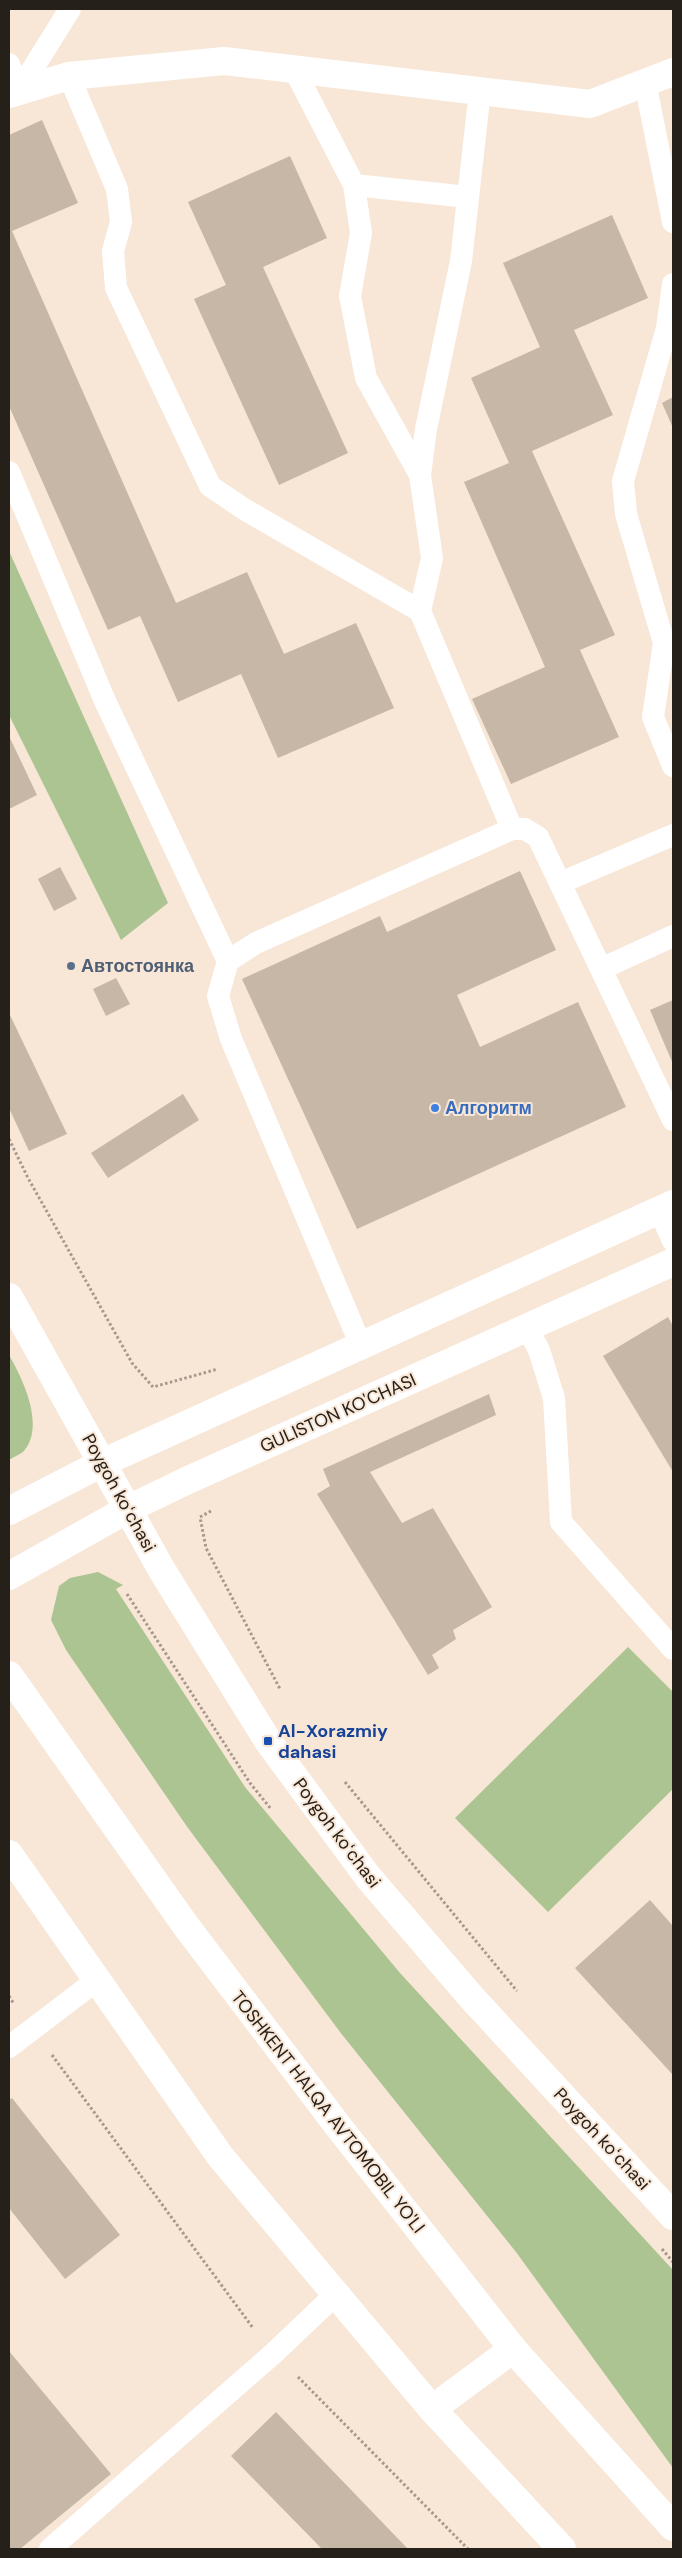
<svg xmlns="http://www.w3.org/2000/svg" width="682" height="2558" font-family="'DM Sans',sans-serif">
  <rect width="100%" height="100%" fill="#f8e6d6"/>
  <path fill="#acc492" d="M9,551L168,903L121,940L9,715Z
    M9,1355C23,1379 46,1427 23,1452C19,1455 13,1457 9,1460Z
    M98,1572L123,1585L116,1589L245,1787L400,1973L673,2270V2468L516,2252L340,2032L188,1828L66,1650L51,1620L59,1586L70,1578Z
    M628,1647L673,1692V1789L548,1912L455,1818Z"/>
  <path fill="#c7b7a7" d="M42,120L78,203L12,231L176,603L247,572L284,654L356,623L394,708L278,758L241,674L178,702L140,616L108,630L9,406V135Z
    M290,156L327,238L263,267L348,453L279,485L194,299L226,285L188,202Z
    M612,215L648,298L574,330L613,415L532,451L615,635L580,650L619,737L511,784L472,699L545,667L464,482L509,463L471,378L540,347L503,263Z
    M673,397V428L662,403Z
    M9,736L37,795L9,809Z
    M60,867L77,899L54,911L38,879Z
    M520,871L556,950L457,995L480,1047L578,1002L626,1107L357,1229L242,979L380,916L387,932Z
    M116,978L130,1004L106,1016L93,989Z
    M673,1000V1064L650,1010Z
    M9,1013L67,1134L29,1151L9,1108Z
    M183,1094L199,1120L108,1178L91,1153Z
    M668,1317L673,1326V1472L603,1356Z
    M489,1394L496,1415L370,1472L402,1523L433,1508L492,1607L453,1630L456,1639L432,1655L439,1668L428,1675L317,1494L330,1486L323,1469Z
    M650,1900L673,1926V2075L575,1968Z
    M12,2098L120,2235L65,2279L9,2208V2100Z
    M9,2351L111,2474L20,2549H9Z
    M276,2412L408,2549H322L231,2456Z"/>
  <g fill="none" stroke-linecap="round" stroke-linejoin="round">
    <path stroke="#a6988c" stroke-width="3" stroke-dasharray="2.5 2.5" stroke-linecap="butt" d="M9,1139L28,1178L132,1363L153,1387L218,1369
      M211,1511L200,1517L206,1548L280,1689
      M127,1594L250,1783L271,1809
      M345,1782L517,1991
      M9,1996L14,2004
      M52,2055L253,2328
      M662,2249L673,2262
      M298,2377L468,2549"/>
    <path stroke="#fff" stroke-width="22" d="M9,64L19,91
      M294,69L354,185L361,233L350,296L366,378L420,475
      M69,76L117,189L121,222L113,251L116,288L210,486L244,509L420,611L512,829
      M645,82L673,222
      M19,91L70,9
      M354,185L468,197
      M673,284L667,328L623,481L626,514L664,643L653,717L673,766
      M9,472L105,701L228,961
      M420,611L432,558L420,475L426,429L461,261L480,90
      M560,883L673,835
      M601,969L673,936
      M659,1210L673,1241
      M527,1328L539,1350L554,1398L561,1522L673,1649
      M362,1348L231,1039L218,996L228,961L256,943L512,829H525L538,837L673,1120
      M9,2047L97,1980
      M50,2549L274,2353L336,2294"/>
    <path stroke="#fff" stroke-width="28" d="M9,94L69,76L224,61L590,104L673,72"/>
    <path stroke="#fff" stroke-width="28" d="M9,1297L163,1572L268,1741L368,1877L472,1998L673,2216"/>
    <path stroke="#fff" stroke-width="28" d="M9,1511L102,1463L673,1204
      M9,1576L128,1509L186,1481L673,1262"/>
    <path stroke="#fff" stroke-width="28" d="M9,1675L186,1926L338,2126L513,2349L673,2527
      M9,1854L220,2156L432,2409L562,2549
      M432,2409L513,2349"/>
  </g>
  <circle fill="#5c6f8a" stroke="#f8e6d6" stroke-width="2" cx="71" cy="966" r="5"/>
  <circle fill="#3f7fe0" stroke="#f8e6d6" stroke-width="2" cx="435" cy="1108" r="5"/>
  <rect fill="#1a4fb4" stroke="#f8e6d6" stroke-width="2" x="263" y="1736" width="10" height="10" rx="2.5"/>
  <g text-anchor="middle" stroke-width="4" stroke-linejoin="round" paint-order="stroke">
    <g font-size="18" font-weight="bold" fill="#4e5e75" stroke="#f8e6d6" text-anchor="start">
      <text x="81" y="972">Автостоянка</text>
    </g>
    <g font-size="18" font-weight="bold" fill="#366cbe" stroke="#f8e6d6" text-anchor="start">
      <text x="445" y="1114">Алгоритм</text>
    </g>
    <g font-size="18" fill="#26201a" stroke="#f8e6d6">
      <text transform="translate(338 1413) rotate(-24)" y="6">GULISTON KO'CHASI</text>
      <text transform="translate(119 1493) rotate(61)" y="6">Poygoh koʻchasi</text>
      <text transform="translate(337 1833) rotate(53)" y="6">Poygoh koʻchasi</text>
      <text transform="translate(328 2112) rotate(52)" y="6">TOSHKENT HALQA AVTOMOBIL YO'LI</text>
      <text transform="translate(602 2139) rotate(47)" y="6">Poygoh koʻchasi</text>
    </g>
    <g font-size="18" font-weight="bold" fill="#164399" stroke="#f8e6d6" text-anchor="start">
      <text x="278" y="1737">Al-Xorazmiy<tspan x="278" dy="21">dahasi</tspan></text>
    </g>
  </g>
  <rect width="682" height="2558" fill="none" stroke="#26201a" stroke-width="20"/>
</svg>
